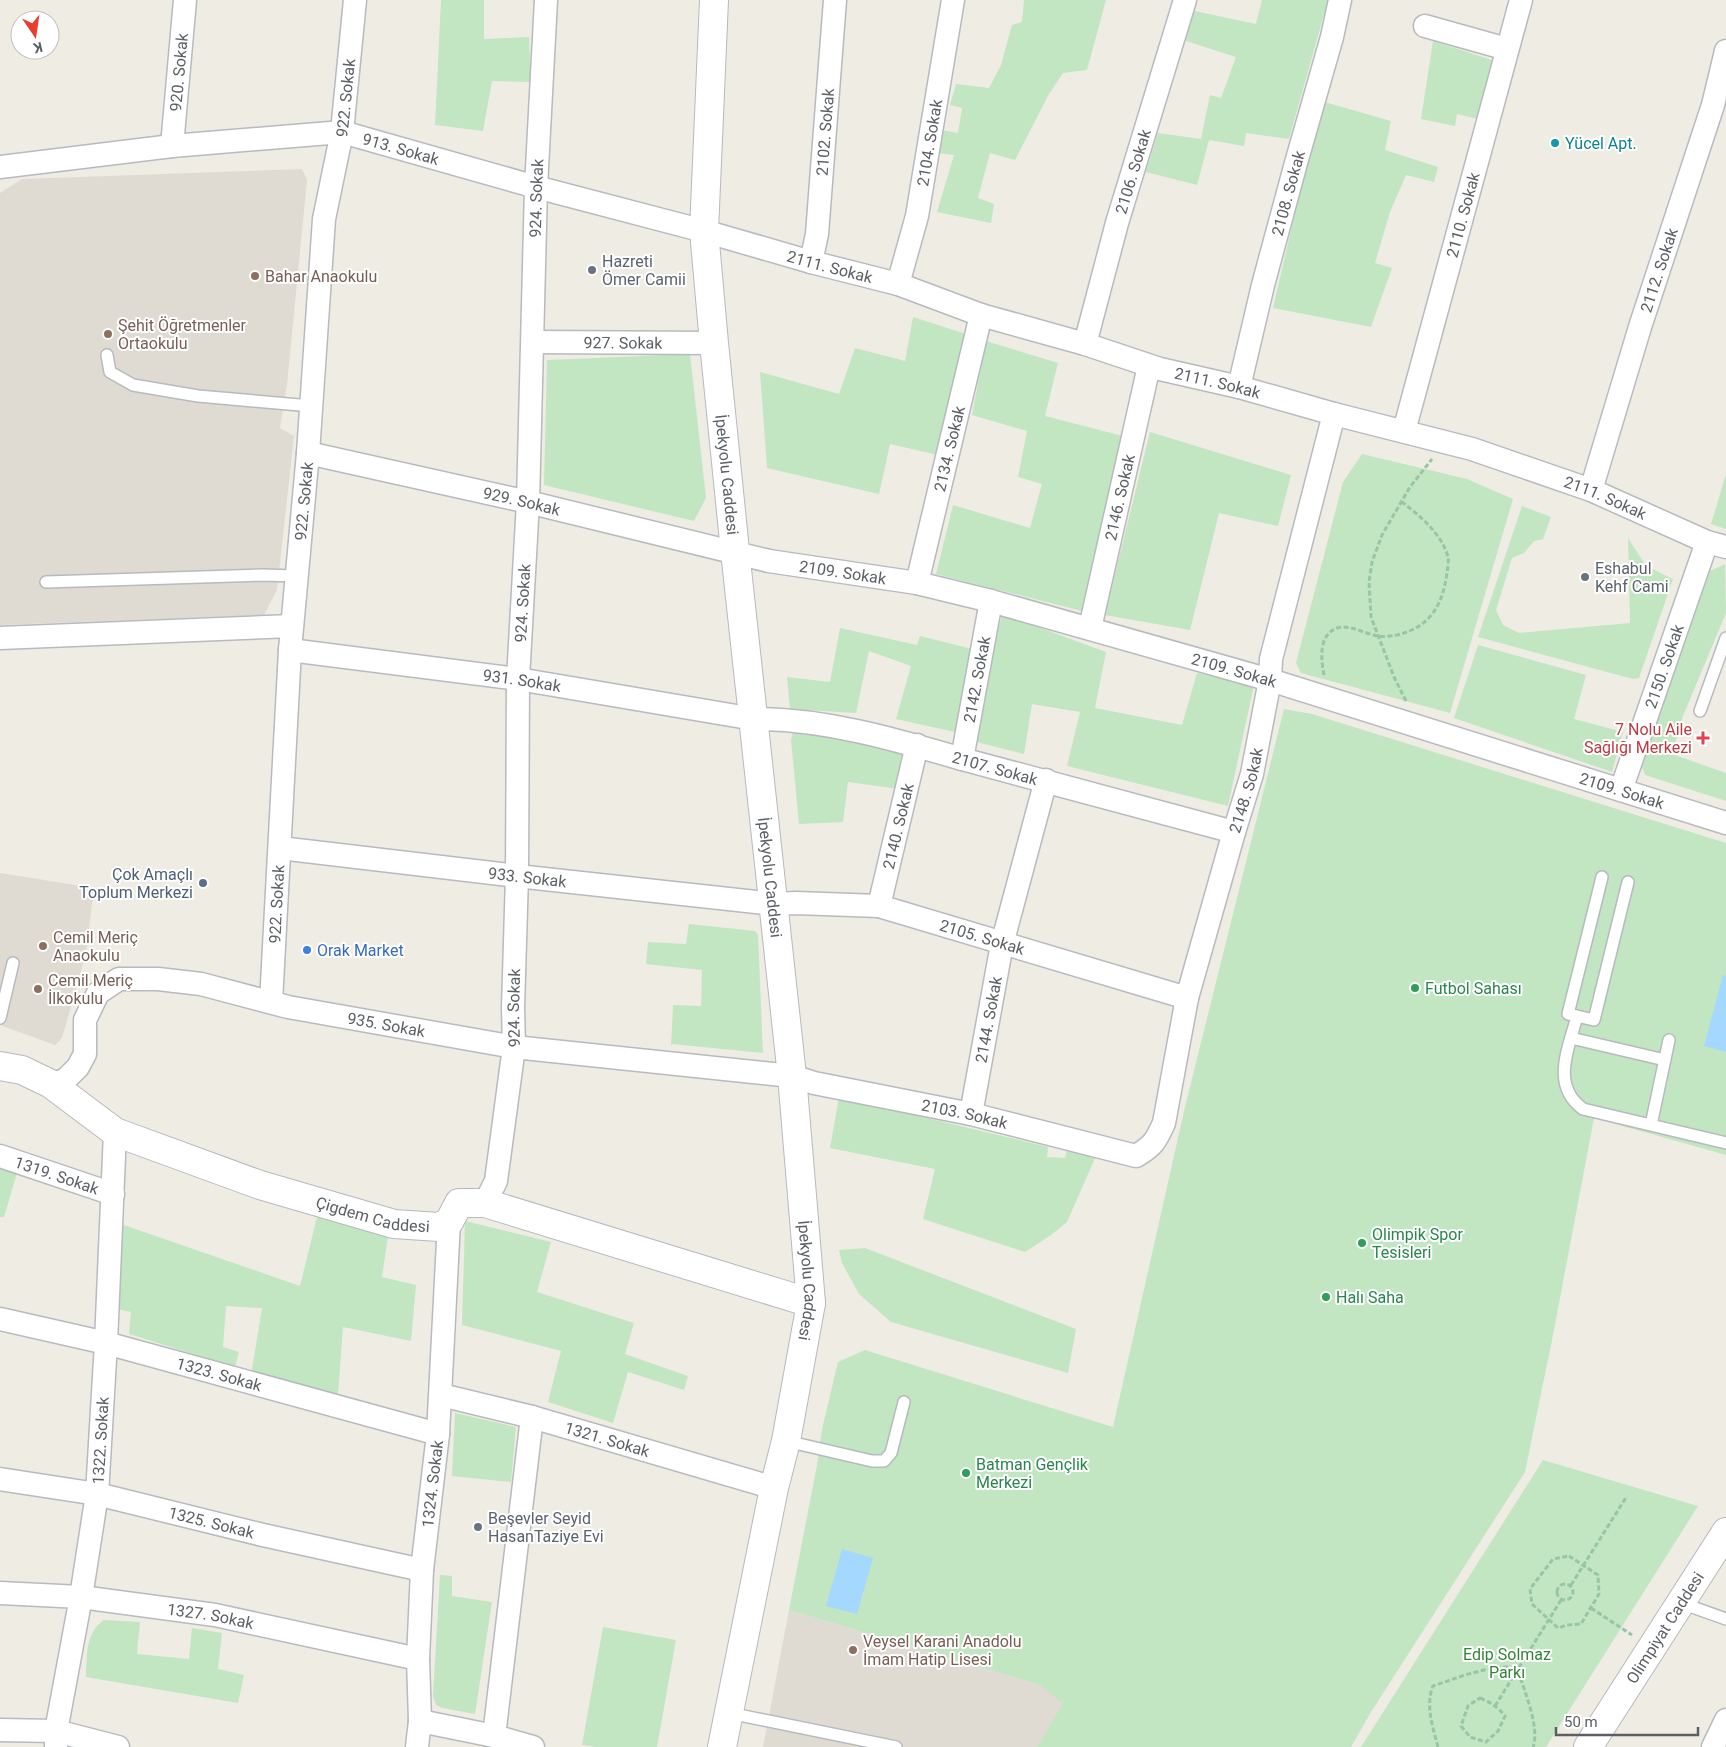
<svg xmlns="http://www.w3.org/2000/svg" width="1726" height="1747" font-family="Roboto,sans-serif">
  <rect width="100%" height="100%" fill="#efece4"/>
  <path fill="#dfdbd2" d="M302,169L307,180L287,385L280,428L294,436L277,590L264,615L0,625V193L22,179Z
    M0,873L94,888L86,953L62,1038L55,1045L0,1025Z
    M789,1610L1040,1685L1064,1704L1037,1747H763Z"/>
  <path fill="#c1e6c1" d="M441,0H484V39L529,37L531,82L492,81L483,131L435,125Z
    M1024,0H1106L1087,70L1063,73L1049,94L1015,160L990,153L978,198L994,204L991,223L937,212L954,155L938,153L941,130L958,133L962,108L950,105L956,84L989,88L1001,65L1012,25L1022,22Z
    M1262,0H1328L1289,139L1246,133L1244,146L1209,140L1197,185L1146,172L1158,133L1201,139L1210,95L1221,98L1236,57L1186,41L1190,10L1256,24Z
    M1433,41L1492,60L1478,119L1457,114L1455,126L1421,119Z
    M1321,101L1391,121L1385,150L1438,167L1434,182L1406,175L1390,212L1375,263L1392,268L1371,327L1273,308Z
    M913,317L966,334L938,455L890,444L879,494L767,468L760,372L839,394L855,348L905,361Z
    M986,341L1058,363L1045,416L1123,436L1082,611L936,574L953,505L1030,528L1042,484L1018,477L1027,431L972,415Z
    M690,354L706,498L694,521L544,485L547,360Z
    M1150,432L1291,475L1278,526L1219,513L1190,630L1105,615Z
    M1362,454L1467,479L1513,499L1450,713L1301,673L1296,663L1343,482Z
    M1726,474V529L1711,524Z
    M1522,506L1551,517L1543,539L1534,541L1524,553L1512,558L1496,610L1503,625L1519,633L1630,623L1628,538L1646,566L1673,579L1639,678L1633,679L1478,637Z
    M1725,564L1726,613L1683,716L1672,754L1726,773V801L1645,775L1640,761L1710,571Z
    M1002,614L1106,652L1095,708L1182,725L1197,673L1254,685L1228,806L1067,766L1080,712L1032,704L1024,754L973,741Z
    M840,628L917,645L920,636L972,649L955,732L896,719L911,666L869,651L856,713L790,709L787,677L830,682Z
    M1478,645L1586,675L1574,719L1623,732L1612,772L1454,718Z
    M1284,709L1312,714L1726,843V1155L1594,1118L1554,1330L1525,1472L1371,1712L1351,1747H1037L1063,1704L1040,1685L789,1610L817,1465L822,1429L838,1362L865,1350L1113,1427L1185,1107Z
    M800,730L910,755L899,789L848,782L843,822L799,824L791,740L793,732Z
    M689,924L755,931L758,935L763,1053L672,1044L671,1047L673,1005L701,1006L702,970L646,964L648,942L686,944Z
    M839,1097L1048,1147L1047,1157L1065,1158L1067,1150L1096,1156L1067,1222L1051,1235L1025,1252L923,1219L935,1169L830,1148Z
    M0,1167L17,1173L4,1217H0Z
    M317,1217L388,1236L382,1277L416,1285L411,1341L343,1327L338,1394L251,1375L262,1308L226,1306L223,1347L239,1352L235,1367L129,1334L131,1312L117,1309L118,1223L300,1286Z
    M465,1221L551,1242L537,1292L634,1323L625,1354L688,1376L684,1390L628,1372L613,1423L548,1402L561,1351L462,1325Z
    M865,1248L1076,1329L1068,1373L891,1322L859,1294L842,1263L839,1250Z
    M455,1413L516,1427L511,1482L452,1476Z
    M1543,1460L1698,1506L1546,1747H1361Z
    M440,1575L452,1576V1596L492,1602L475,1714L442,1708L436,1705L433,1696Z
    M104,1620L140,1622L137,1654L189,1659L192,1628L222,1633L218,1669L244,1675L238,1703L86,1677C87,1656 85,1633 104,1620Z
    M603,1627L676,1640L657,1747H596L582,1745Z"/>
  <path fill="#a4d8ff" d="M1723,975L1726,976V1052L1704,1046Z
    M842,1549L873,1558L857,1614L826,1606Z"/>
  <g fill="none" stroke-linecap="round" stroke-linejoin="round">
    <g stroke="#b7babe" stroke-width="14">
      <path id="lane" d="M107,355L110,372L133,385L198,396L311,406
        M46,582L262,575L297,576
        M1700,711L1726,638
        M1602,877L1568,1014L1594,1020L1628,882
        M1577,1016C1569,1048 1550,1085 1583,1109L1726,1143
        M0,1018L13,963
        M1571,1038L1665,1060
        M1651,1125L1669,1040
        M786,1441L872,1461H884L891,1453L904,1402
        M1681,1603L1726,1619
        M729,1713L896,1747"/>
    </g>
    <g stroke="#b7babe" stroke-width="25">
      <g id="street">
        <path d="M1425,26L1507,49"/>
        <path id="s1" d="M172,146L185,0"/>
        <path id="s2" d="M0,167L172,146L342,132L536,187L704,231L811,262L898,284L981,315L1085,344L1160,369L1239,387L1334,414L1472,449L1591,490L1707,542L1726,547"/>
        <path id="s3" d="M811,262L817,234L835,0"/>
        <path id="s4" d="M898,284L917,216L953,0"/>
        <path id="s5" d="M533,342L714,343"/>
        <path id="s6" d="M1085,344L1117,223L1185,0"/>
        <path id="s7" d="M1239,387L1263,285L1296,163L1332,37L1340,0"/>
        <path id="s8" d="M1404,431L1521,0"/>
        <path id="s9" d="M308,453L528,502L769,561L917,583L991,601L1270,680L1726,823"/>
        <path id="s10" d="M1591,490L1640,327L1713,105L1726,51"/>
        <path id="s11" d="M917,583L981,315"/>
        <path id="s12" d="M1090,628L1149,366"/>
        <path d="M0,638L292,626"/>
        <path id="s13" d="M290,650L518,679L754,719C825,719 894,739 962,759C1052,784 1143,807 1234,832"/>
        <path id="s14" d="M962,759L991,601"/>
        <path id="s15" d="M1621,790L1707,542"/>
        <path id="s16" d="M280,848L517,876L774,904L796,903L879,906L1187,998"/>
        <path id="s17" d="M879,906L917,745"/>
        <path id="s18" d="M271,1002L290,650L308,453L324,219L342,132L355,0"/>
        <path id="s19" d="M51,1084L65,1080L78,1067L85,1054V1020L98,993L119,979H158L201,984L288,1007L514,1047L792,1076L814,1083L971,1114L1136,1156C1153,1146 1156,1141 1164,1123L1187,998L1234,832L1252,774L1270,680L1271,659L1334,414"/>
        <path id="s20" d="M971,1114L1002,944L1046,780"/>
        <path id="s21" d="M0,1156L113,1194"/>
        <path id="s22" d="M485,1203L496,1181L514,1047L513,1008L517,876L518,679L528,502L536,187L546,0"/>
        <path id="s23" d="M0,1319L106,1343L438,1434"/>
        <path id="s24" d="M441,1395L532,1417L774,1488"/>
        <path id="s25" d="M0,1479L97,1494L263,1535L422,1570"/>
        <path id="s26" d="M0,1593L81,1597L215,1615L418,1659"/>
        <path d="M420,1721L494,1736L533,1747"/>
        <path d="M0,1730L56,1731L118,1747"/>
        <path d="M494,1736L532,1417"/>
        <path id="s27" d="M56,1747V1731L81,1597L97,1494L106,1343L115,1132"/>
        <path id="s28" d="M417,1747L420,1721L418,1659L422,1570L438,1434L449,1222"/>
        <path d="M1713,1747L1726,1720"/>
      </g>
    </g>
    <g stroke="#b6b9be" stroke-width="30">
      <g id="secondary">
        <path id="s29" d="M714,0L704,231L714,343L735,551L792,1076L811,1303L786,1441L774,1488L722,1747"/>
        <path id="s30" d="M0,1066L22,1070L51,1084L115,1132L260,1185L394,1224L439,1227L449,1222L459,1203H485L811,1303"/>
        <path id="s31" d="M1588,1747L1726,1532"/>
      </g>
    </g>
    <path stroke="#98c5a5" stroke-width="3" stroke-dasharray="5 2.5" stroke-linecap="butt" d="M1324,675C1321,660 1318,635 1337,628C1350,624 1365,634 1378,636C1384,637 1391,636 1397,635C1427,628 1441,609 1446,579C1447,573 1449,563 1448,557C1442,534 1419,515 1402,502
      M1406,701L1394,677L1371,617L1369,582L1372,562L1382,535L1410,487L1432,459
      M1569,1556L1598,1575L1599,1594L1581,1624L1567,1625L1558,1628L1532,1604L1530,1589L1553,1559Z
      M1557 1592a8 8 0 1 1 16 0a8 8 0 1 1-16 0Z
      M1571,1585L1627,1496
      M1591,1608L1632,1635
      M1480,1698C1490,1702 1498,1707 1505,1716L1498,1731L1486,1742L1470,1737L1461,1726L1468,1706Z
      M1495,1706L1561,1600
      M1438,1747C1433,1727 1425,1706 1433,1686L1465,1675L1484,1670L1507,1667L1519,1674C1525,1692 1540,1729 1533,1747"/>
    <use href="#lane" stroke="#fff" stroke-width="11"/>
    <use href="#street" stroke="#fff" stroke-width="22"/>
    <use href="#secondary" stroke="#fff" stroke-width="28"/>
  </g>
  <circle fill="#0f9aa8" stroke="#fff" stroke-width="2" cx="1555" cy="143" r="5"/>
  <g fill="#6b7280" stroke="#fff" stroke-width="2">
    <circle cx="592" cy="270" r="5"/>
    <circle cx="1585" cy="577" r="5"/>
    <circle cx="478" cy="1527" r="5"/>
  </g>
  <g fill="#8d6e63" stroke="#fff" stroke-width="2">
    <circle cx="255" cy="276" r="5"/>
    <circle cx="108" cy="334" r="5"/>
    <circle cx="43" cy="946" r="5"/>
    <circle cx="38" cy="989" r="5"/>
    <circle cx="853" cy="1650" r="5"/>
  </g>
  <path fill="#e0444e" stroke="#fff" stroke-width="2" d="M1700.5 730.5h5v5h5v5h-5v5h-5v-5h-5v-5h5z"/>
  <circle fill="#5c6f8a" stroke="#fff" stroke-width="2" cx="203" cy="883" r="5"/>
  <circle fill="#3f7fe0" stroke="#fff" stroke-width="2" cx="307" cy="950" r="5"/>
  <g fill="#2e9e5b" stroke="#fff" stroke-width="2">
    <circle cx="1415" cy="988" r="5"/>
    <circle cx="1362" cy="1243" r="5"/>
    <circle cx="1326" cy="1297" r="5"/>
    <circle cx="966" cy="1473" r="5"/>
  </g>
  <g text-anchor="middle" stroke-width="4" stroke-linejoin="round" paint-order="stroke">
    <g font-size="16" fill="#5c6065" stroke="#fff">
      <text dy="6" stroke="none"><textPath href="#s1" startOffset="74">920. Sokak</textPath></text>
      <text dy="6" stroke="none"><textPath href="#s18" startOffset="908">922. Sokak</textPath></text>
      <text dy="6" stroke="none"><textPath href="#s3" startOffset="131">2102. Sokak</textPath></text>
      <text dy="6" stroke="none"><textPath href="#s4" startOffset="145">2104. Sokak</textPath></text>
      <text dy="6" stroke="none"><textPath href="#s2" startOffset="405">913. Sokak</textPath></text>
      <text dy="6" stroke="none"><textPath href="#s6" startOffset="179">2106. Sokak</textPath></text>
      <text dy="6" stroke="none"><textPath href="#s7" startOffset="200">2108. Sokak</textPath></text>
      <text dy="6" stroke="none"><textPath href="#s22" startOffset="1009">924. Sokak</textPath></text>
      <text dy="6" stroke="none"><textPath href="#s8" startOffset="224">2110. Sokak</textPath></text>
      <text dy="6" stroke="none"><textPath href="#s2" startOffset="850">2111. Sokak</textPath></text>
      <text dy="6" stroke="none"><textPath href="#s10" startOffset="230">2112. Sokak</textPath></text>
      <text dy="6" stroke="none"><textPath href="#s5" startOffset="90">927. Sokak</textPath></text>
      <text dy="6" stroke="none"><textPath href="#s2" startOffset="1255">2111. Sokak</textPath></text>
      <text dy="6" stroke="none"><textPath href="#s11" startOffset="138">2134. Sokak</textPath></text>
      <text dy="6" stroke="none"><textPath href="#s29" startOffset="476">İpekyolu Caddesi</textPath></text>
      <text dy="6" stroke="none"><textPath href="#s12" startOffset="134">2146. Sokak</textPath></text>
      <text dy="6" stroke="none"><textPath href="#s2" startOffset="1660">2111. Sokak</textPath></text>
      <text dy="6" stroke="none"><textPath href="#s18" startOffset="502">922. Sokak</textPath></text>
      <text dy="6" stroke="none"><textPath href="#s9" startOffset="219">929. Sokak</textPath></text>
      <text dy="6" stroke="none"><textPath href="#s9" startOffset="548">2109. Sokak</textPath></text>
      <text dy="6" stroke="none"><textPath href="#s22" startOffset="604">924. Sokak</textPath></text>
      <text dy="6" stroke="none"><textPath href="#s15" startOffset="131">2150. Sokak</textPath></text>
      <text dy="6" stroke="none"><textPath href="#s9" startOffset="952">2109. Sokak</textPath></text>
      <text dy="6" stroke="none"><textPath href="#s14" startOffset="81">2142. Sokak</textPath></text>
      <text dy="6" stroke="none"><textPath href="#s13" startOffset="234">931. Sokak</textPath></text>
      <text dy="6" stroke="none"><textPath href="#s13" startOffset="716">2107. Sokak</textPath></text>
      <text dy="6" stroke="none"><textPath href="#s9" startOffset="1358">2109. Sokak</textPath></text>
      <text dy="6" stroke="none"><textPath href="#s19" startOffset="1559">2148. Sokak</textPath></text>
      <text dy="6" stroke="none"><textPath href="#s17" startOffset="82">2140. Sokak</textPath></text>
      <text dy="6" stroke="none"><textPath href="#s16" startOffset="249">933. Sokak</textPath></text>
      <text dy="6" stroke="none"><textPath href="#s29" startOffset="881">İpekyolu Caddesi</textPath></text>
      <text dy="6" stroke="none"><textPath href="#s18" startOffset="98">922. Sokak</textPath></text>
      <text dy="6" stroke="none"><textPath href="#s16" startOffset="710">2105. Sokak</textPath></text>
      <text dy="6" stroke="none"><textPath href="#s22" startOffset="199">924. Sokak</textPath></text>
      <text dy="6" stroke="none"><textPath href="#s20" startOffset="96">2144. Sokak</textPath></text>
      <text dy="6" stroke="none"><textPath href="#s19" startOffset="409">935. Sokak</textPath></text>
      <text dy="6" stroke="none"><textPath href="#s19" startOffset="995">2103. Sokak</textPath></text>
      <text dy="6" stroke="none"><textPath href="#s21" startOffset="60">1319. Sokak</textPath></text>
      <text dy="6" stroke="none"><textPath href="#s30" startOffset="406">Çigdem Caddesi</textPath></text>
      <text dy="6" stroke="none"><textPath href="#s29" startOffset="1286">İpekyolu Caddesi</textPath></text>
      <text dy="6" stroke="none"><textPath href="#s23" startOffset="226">1323. Sokak</textPath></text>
      <text dy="6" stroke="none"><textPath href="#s24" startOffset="172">1321. Sokak</textPath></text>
      <text dy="6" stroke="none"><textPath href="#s27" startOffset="310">1322. Sokak</textPath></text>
      <text dy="6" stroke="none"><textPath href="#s28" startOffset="264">1324. Sokak</textPath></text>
      <text dy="6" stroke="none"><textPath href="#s25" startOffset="216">1325. Sokak</textPath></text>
      <text dy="6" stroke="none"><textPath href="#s26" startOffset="212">1327. Sokak</textPath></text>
      <text dy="6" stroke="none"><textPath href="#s31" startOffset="142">Olimpiyat Caddesi</textPath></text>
    </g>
    <g font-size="16" fill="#0d838f" stroke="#fff" text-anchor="start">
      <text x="1565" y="149">Yücel Apt.</text>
    </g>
    <g font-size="16" fill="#5b616d" stroke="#fff" text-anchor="start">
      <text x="602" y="267">Hazreti<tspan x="602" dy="18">Ömer Camii</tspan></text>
      <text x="1595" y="574">Eshabul<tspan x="1595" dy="18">Kehf Cami</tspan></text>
      <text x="488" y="1524">Beşevler Seyid<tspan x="488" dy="18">HasanTaziye Evi</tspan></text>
    </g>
    <g font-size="16" fill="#785e54" stroke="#fff" text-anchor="start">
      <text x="265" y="282">Bahar Anaokulu</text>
      <text x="118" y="331">Şehit Öğretmenler<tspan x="118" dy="18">Ortaokulu</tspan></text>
      <text x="53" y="943">Cemil Meriç<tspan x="53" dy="18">Anaokulu</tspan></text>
      <text x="48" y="986">Cemil Meriç<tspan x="48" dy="18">İlkokulu</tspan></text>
      <text x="863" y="1647">Veysel Karani Anadolu<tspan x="863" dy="18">İmam Hatip Lisesi</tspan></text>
    </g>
    <g font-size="16" fill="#be3a42" stroke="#fff" text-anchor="end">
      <text x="1692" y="735">7 Nolu Aile<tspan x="1692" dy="18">Sağlığı Merkezi</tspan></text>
    </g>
    <g font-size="16" fill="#4e5e75" stroke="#fff" text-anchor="end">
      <text x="193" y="880">Çok Amaçlı<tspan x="193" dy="18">Toplum Merkezi</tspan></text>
    </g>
    <g font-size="16" fill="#366cbe" stroke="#fff" text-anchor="start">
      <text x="317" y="956">Orak Market</text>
    </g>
    <g font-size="16" fill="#27864d" stroke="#fff" text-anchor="start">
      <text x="1425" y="994">Futbol Sahası</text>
      <text x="1372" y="1240">Olimpik Spor<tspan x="1372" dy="18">Tesisleri</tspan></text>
      <text x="1336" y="1303">Halı Saha</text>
      <text x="976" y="1470">Batman Gençlik<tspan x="976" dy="18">Merkezi</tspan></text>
    </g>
    <g font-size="16" fill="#348438" stroke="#fff">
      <text x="1507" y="1660">Edip Solmaz<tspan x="1507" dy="18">Parkı</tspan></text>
    </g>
  </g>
  <g transform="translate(35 35) rotate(167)"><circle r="24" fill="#ffffff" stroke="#bebfc1"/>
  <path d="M0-4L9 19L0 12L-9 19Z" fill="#ea3d2f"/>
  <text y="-8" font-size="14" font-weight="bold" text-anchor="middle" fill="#5c6065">K</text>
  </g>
  <path d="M1556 1727v8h142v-8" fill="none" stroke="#5c6065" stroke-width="2.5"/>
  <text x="1564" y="1727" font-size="15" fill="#5c6065" stroke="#ffffff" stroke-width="4" paint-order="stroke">50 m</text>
</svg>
